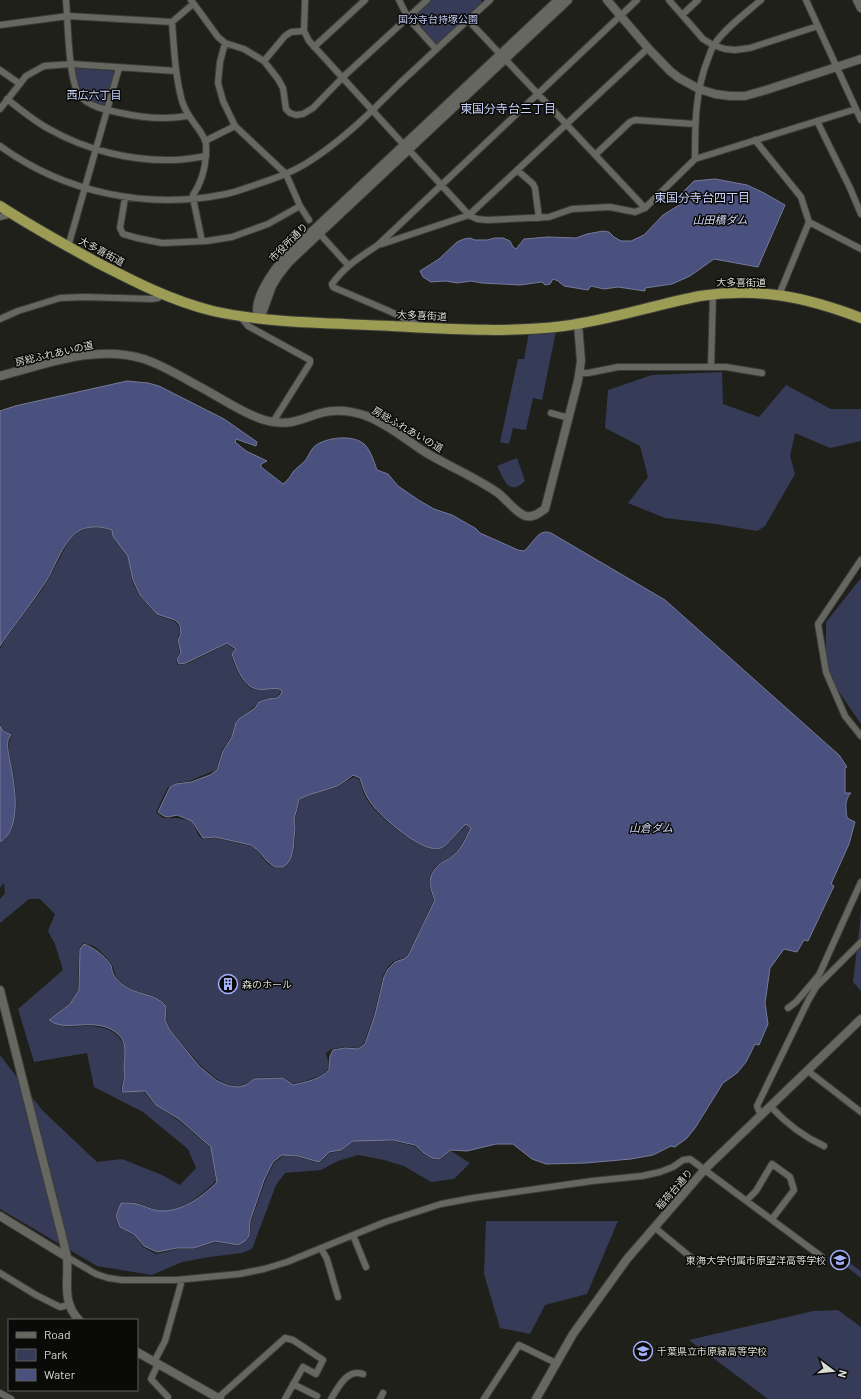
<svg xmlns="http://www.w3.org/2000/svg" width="861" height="1399" font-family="Barlow,'Noto Sans JP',sans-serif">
  <rect width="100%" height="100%" fill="#20201b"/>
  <path fill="#363b57" d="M431,0H481L483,3L439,44H435L412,19Z
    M76,68L113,71L114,73L107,103L103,106C86,102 78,88 74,72Z
    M556,331L542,400L533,398L526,430L513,428L509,444L500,442L518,359H524L529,333Z
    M722,372L723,404L759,417L786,385L831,409H861V441L830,448L795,433L790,456L795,474L765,526L757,531L716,524L665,518L628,503L648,477L640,446L605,428L608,390L652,375Z
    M517,458L525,481C508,497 504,479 497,466Z
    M91,527L102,528L112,531L113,536L128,556L132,581L139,595L157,615L174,621L179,626L180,633L177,640L180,653L176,659L178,665L187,664L227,644L235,650L231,654C235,667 243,690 259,690C267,690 274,687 281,690L280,693L277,697L268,698L259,701L254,707L240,717L236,723L231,737L222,750L216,770L189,781L177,783L168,787L156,812L163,818H177L192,821L199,836L203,839L215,838L251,846L258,851L266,862L275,868H283L287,865L292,858L294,851L296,827L295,818L297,812L300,799C311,794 324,792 337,787C343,784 348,780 354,777L359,779C362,788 364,796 370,804C381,818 423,855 441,849C448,846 460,831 466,825L470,828C465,838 461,848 453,855C450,858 446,859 442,862C426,872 427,884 434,900L407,956L404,958L394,961L387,968L383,976L374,1015L364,1043L358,1048L345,1047L332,1049L326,1053C327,1058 330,1064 328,1069C325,1077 301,1082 293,1084L283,1077L254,1078L246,1084L238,1086L229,1085L218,1080L200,1065L170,1029L166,1020L167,1006C153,990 138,996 123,984C114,976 116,975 112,965C111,962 99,949 95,947C92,945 87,944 83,943L79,949L78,990L70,1003L48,1020C67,1036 95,1015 118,1036C120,1038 123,1043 124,1046C124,1048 124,1051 124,1053C123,1061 124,1073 123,1081C122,1085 120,1088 122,1092H144L155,1105L178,1120L211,1148L216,1181C202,1194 180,1213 160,1211C152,1210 144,1204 136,1203C131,1202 126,1202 121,1202L115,1216L119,1227L134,1235L143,1247L156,1254L178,1249H194L215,1242L238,1246L246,1241L250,1236L251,1222L265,1181L274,1163L283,1156L298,1157L319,1163L329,1153L341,1151L354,1141H393L414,1146L424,1154L432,1159L439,1160L451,1151L470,1163L454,1179L431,1182L404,1166L384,1160L358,1155L338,1161L321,1170L285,1173L276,1185L252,1249L242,1253L209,1257L182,1262L152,1275L97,1266L0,1209V1055L42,1110L97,1162L122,1159L162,1175L180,1185L196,1168L188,1149L143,1112L94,1087L87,1053L34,1062L18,1009L63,970L55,944L48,931L55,914L40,899H29L0,923V899L5,893L4,883L0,888V843C20,832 17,796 14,777C12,764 5,747 12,735L3,730L0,724V649L4,641L44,587L71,537L79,532Z
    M861,578V724L826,673V622Z
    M861,914V991L853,982Z
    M486,1221H618L587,1294L545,1305L530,1334L500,1328L484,1274Z
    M842,1260L847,1261L861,1271V1278L842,1263Z
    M838,1310L861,1327V1399H768L689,1340L813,1311Z"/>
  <path fill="#4a517e" stroke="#767a99" d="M715,179L747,185L764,193L785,205L758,267L714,259L690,276L672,284L645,288V291L618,287L604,289L591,286L588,290L564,286L558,281L553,279L550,284L545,285L542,282L520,285L482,283L471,281L457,283L446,281L431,282L423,277L420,271L439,259L457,242L464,239L470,238L475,240H487L495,238H503L510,241L513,247L516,249L524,239L548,237L576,238L587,234L603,231L609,232L614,237L621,241H631L644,235L663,215L681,204L679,196L694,181Z
    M127,381L148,383L159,386L224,419L257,442L256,446L236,439L235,442L246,451L267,461L261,464V467L283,484C288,480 290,477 293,472C296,468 301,465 305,461C308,457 311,449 315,446C326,437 355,434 365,445C371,451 374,462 377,470L388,474L398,486L420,501L434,509L452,515L475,528L480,533L518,550L524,551C534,543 538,528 551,533L665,600L839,755L847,767L845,768V793H851C844,800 846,809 847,818L855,822L849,844L831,884L834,886L808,941L804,940L797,952L784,949L770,968L765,1003L768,1024L759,1045L755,1044L746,1062L737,1073L723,1083L695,1128L687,1138L675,1147L671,1146L653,1155L631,1159L586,1163L546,1164L532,1159L513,1144H496L467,1151L451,1150L439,1159L432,1158L424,1153L415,1145L393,1140L353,1141L341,1150L329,1152L319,1162L298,1156L282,1155L273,1162L264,1180L250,1221L249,1236L245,1241L238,1245L215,1241L194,1248H177L157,1252L144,1246L134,1234L120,1227L116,1216L121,1203C126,1203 132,1203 137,1204C145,1206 153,1211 161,1211C182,1212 203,1196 217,1182L211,1147L179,1119L156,1105L145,1091L123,1092C121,1087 124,1084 124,1080C125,1076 124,1071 124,1067C124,1056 128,1044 119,1035C97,1014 66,1034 49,1020L70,1004L79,990L80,949L84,944C94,948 104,955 110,964C112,966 111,967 112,970C113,976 118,981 123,985C137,996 154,992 166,1006L165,1020L169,1029L199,1066L217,1081L229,1086L238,1087L246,1085L254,1079L283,1078L293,1085C305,1082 320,1080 329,1070L330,1056L333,1050L345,1048L358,1049L365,1044L375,1015L384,977L388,969L395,962L404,959L408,956L435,900C428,884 427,873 443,862C447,860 451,858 454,855C462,848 466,838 471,828L466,824C460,829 447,846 441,848C424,855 381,817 371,803C365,795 363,787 360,778L353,775C348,779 343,783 337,786C325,791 311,793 299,799L296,812L294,818L295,827L293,850L291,858L287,864L283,867H275L267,861L259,851L251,845L215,837L203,838L192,821L177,815L168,817L164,816L158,812L170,787L176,784L191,782L210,775L217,770L223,751L232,737L236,723L240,718L255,708L259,702L268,699L277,698L281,694L282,690C274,686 266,691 257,689C243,687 236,666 232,654L236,649L227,643L186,663L179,664L177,659L181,653L178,640L181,634L180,625L175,620L157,614L140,595L133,580L128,556L113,536L112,530C100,526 88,525 77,532C63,541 53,572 43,586C30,605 16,623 3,641L0,646V411L15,406Z
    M0,726L3,731L11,735C10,737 8,739 8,741C6,748 12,769 13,778C16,796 19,832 0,842Z"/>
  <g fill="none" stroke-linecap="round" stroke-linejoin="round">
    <g stroke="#3c3c38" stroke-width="8">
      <path id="minor" d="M66,0C68,21 68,81 80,96C89,107 107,110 121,113C143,118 165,120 187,116
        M191,0L218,37L225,43L244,49L264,61L278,79L283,88L286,109L290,113L296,115L303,114L313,108L343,77L427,0
        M305,0L304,31L309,41L404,145
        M399,0L408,18L436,49
        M669,0L703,39L713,45L725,49L735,50L750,48L818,26
        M806,0L861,120
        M682,15L698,0
        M468,20L500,54
        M172,22C174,48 175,75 182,101C187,118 198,125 205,140C207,145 206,150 206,155C205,170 202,182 193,195V198L202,241
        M0,25L68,16L172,22L193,4
        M225,43L220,62L218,83L223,101L235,126L286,174L300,206L309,220
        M314,47L365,0
        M505,59L645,208
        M264,61L285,36L291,32L304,31
        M0,70L20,84
        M7,99C21,110 34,121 49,129C86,150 130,161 172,160C183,160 195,158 206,156
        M0,109L26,76L44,66L71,64L176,71
        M817,121L850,188L861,214
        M755,140L801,197L809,222L779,295
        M205,141L235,126
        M0,146C65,193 147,210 226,194C236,192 246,188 255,185C276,178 294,172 313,159C345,138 372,111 399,84C429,56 459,28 490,0
        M409,150L469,215L477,219L488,220L549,217L572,209L610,207L635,212L645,208L695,159L856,109
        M595,155L630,122L635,120L695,124
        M695,159C695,125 695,91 708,59C710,54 711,49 714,45C723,30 747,12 761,0
        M517,170L533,184L535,188L539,218
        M125,198L120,228L123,234L137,238L162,243L207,241L232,237L268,224L300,206
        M0,217L12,214
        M809,222L861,249
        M319,233L348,265
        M382,244L469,215L648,48
        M68,247L119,68
        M240,316L248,326L310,360V363L273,422
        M0,319L18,311L60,298L84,297L152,299L158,298L162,295
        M418,325L389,311L335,288L333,287L332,284C345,266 360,257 378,245L637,0
        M711,367L713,294
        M580,373H588L618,367H726L762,373
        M551,413L569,418
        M861,560L818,624L826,672L845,716L861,736
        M788,1008L796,1002L819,975L861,882
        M808,1071L861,1112
        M771,1107C786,1123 804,1137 824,1146
        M761,1116L757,1106L808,1001L816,987L861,942
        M747,1200L756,1191L772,1164L790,1177L794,1190L772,1219
        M654,1227L699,1264
        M353,1235L366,1267
        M321,1248L327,1259L338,1297
        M67,1257L96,1274L108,1278L122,1280H176L239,1274L264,1269L287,1262L385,1222L441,1204L473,1198L592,1181L642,1176L660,1172L673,1167L683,1160L690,1159L822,1257
        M0,1273L36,1295L60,1307L69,1305
        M154,1362L165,1341L182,1280
        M158,1364L151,1379L168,1397
        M293,1384L317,1396
        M0,1393L11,1399
        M218,1398L285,1338L293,1340L323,1360L316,1374L303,1367L285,1399
        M331,1399C338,1388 347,1368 363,1374
        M380,1399L383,1393
        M484,1399L519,1345L556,1363"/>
    </g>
    <g stroke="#3c3c38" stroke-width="10">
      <path id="tertiary" d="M607,0L648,48L670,71L679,78L699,89L715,94L730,96H745L766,90L861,59
        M857,0L861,8
        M260,319L272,286L278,276L289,262L568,0
        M260,319C259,316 258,312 257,310C257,292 276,267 287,255L558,0
        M0,376C47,364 96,344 144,359C165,366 185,379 204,389C224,400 252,419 274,422C293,425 304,418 321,413C340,408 362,412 379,422C395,430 409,442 425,452C448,466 475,477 498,493C506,499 517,514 526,516C533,518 539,513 545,509L578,381L581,361L578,324
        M0,990L64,1244C65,1249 66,1253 67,1257C69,1279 61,1302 79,1320
        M0,1216L67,1257
        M137,1352L220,1399
        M536,1399L573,1334L627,1259L705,1169L861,1019"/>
    </g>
    <g stroke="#3c3c38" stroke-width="12">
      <path id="trunk" d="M0,206C32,227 65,245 98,263C135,282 172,301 213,311C271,324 333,323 392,326C449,329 507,333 564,326C610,320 654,305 700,296C759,287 806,297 861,318"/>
    </g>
    <use href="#minor" stroke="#676761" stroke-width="6"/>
    <use href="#tertiary" stroke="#676761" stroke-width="8"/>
    <use href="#trunk" stroke="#9c9c54" stroke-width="10"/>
  </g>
  <defs>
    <g id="building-ring" transform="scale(1)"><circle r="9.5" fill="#0a0a08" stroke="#a5b1fc" stroke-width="1.5"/><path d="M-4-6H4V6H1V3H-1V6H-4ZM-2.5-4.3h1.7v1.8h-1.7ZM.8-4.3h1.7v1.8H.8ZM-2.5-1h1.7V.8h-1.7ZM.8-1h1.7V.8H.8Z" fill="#a5b1fc"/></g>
    <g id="school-ring" transform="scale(1)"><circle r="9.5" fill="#0a0a08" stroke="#a5b1fc" stroke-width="1.5"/><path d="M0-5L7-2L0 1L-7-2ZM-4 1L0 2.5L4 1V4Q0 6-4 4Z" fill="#a5b1fc"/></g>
  </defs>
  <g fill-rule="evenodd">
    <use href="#building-ring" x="228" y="984"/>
    <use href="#school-ring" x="840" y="1260"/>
    <use href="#school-ring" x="643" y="1351"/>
  </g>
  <g text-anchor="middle" stroke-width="3" stroke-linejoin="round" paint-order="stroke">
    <g font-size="10" fill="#c5cefb" stroke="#0a0a08">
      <text x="438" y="23">国分寺台持塚公園</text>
    </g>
    <g font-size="10" fill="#dbdbd8" stroke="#0a0a08">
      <text transform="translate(288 242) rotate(-45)" y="4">市役所通り</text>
      <text transform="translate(102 251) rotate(28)" y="4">大多喜街道</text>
      <text x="741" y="286">大多喜街道</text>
      <text transform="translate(422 315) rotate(3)" y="4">大多喜街道</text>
      <text transform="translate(54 353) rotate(-13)" y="4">房総ふれあいの道</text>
      <text transform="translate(408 429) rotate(30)" y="4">房総ふれあいの道</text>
      <text transform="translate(674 1189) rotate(-49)" y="4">稲荷台通り</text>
    </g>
    <g font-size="10" fill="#dbdbd8" stroke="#0a0a08" text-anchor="start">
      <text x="242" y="988">森のホール</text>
      <text x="826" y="1264" text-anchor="end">東海大学付属市原望洋高等学校</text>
      <text x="657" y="1355">千葉県立市原緑高等学校</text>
    </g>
    <g font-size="11" fill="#cad2fd" stroke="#0a0a08">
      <text x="94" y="99">西広六丁目</text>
    </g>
    <g font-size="11" font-style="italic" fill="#d2d8f7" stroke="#0a0a08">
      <text x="720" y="224">山田橋ダム</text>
      <text x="651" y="832">山倉ダム</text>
    </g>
    <g font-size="12" fill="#cad2fd" stroke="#0a0a08">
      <text x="508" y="113">東国分寺台三丁目</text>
      <text x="702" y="202">東国分寺台四丁目</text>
    </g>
  </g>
  <rect x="8" y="1319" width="130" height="72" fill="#0a0a08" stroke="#5e5e5b"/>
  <rect x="16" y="1332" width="20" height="6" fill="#676761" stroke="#5e5e5b"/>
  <text x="44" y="1339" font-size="12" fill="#dbdbd8">Road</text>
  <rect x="16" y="1349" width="20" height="12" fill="#363b57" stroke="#5e5e5b"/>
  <text x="44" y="1359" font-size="12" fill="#dbdbd8">Park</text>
  <rect x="16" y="1369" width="20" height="12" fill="#4a517e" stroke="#5e5e5b"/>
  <text x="44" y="1379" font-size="12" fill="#dbdbd8">Water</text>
  <g transform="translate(833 1371) rotate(106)" stroke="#0a0a08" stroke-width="3" paint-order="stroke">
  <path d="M0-3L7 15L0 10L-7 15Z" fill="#dbdbd8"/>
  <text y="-6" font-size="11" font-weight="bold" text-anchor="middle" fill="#dbdbd8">N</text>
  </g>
</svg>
